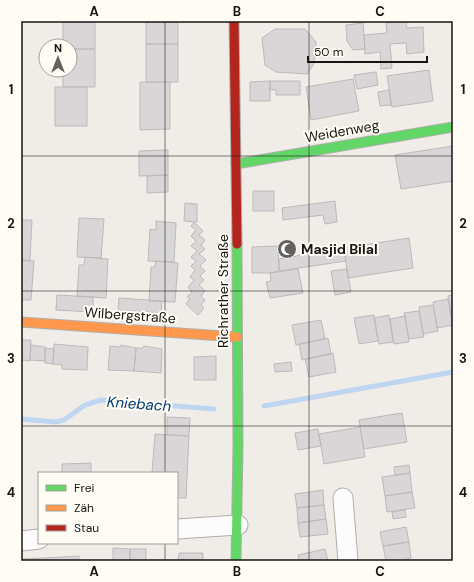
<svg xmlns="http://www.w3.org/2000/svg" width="474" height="582" font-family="'DM Sans',sans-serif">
  <rect width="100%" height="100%" fill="#f0ede8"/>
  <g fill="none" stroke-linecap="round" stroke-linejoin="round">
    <path stroke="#c0d6f0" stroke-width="5" d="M264,406L453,372
      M21,419L56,422L64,420L85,405L101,400L214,409"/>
  </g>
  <path fill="#d8d6d6" stroke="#bcbaba" d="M63,21H95V49H70V46H63Z
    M146,21H178V44H146Z
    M406,21L407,28L423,27L424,52L407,54L406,43L390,44L392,68L381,69L380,52L365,54L364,35L387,33L386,23Z
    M363,23L365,49L353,50L347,41L346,25Z
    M275,29H305L316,42L314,64L307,74L276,72L265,65L262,38Z
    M146,44H178V82H146Z
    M70,49H95V87H63V70H70Z
    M429,70L433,101L392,107L387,76Z
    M376,72L378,85L357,89L354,75Z
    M353,79L359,111L311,120L306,87Z
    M270,81V101H250V82Z
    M270,81H300V95H276V90H270Z
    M140,82H170V129L140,130Z
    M55,87H87V126H55Z
    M389,90L391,105L380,106L378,92Z
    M453,146V181L401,189L395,155Z
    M168,150V175L139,176V151Z
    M168,175V192L147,193V176Z
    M253,191H274V211H253Z
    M335,201L337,222L325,224L323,215L283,220L282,208Z
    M185,203L197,204V222L184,221Z
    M79,218L104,219L101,258L77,257Z
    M21,220H32L30,261L21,260Z
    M156,221L176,223L174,262L148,261L150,229L156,230Z
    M194,222L203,231L199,235L205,240L201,245L205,249L199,254L206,260L200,266L205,271L200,276L204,280L199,285L205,291L201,296L205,300L201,305L204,308L198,315L186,304L190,299L187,297L192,292L188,287L194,280L190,277L195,270L191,266L196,261L191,257L197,251L191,246L196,241L191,236L196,230L191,226Z
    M409,238L413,268L348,278L344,248Z
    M278,246L279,271L270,273H252V247Z
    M339,246L344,248L346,261L279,271V259L297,256L304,253Z
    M85,257L108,259L106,298L77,296L79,265H84Z
    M21,260L34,261L31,300H21Z
    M156,261L178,263L175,302L149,301L151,267H155Z
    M298,269L303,293L270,298L266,282L271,281L270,273Z
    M347,269L351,292L335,295L331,271Z
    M57,295L93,297V312L56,310Z
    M453,295V322H452L448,296Z
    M119,298L162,301L161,313L118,310Z
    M448,299L453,325L437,328L433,302Z
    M433,305L438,331L423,334L419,307Z
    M419,311L424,337L409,339L404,313Z
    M374,315L378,341L359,344L354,318Z
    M389,315L393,342L379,344L374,318Z
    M405,316L409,342L394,344L390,319Z
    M321,320L325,339L296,345L292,325Z
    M328,338L331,354L302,360L299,344Z
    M21,340H31L30,361L21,360Z
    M54,344L88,347L87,370L62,369V365L53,364Z
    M31,345L45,347V361L30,360Z
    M121,345L136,348L134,371L108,370L110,346L120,347Z
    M144,346L162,349L161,373L134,371L136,348H142Z
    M45,348L54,349L53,364L45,363Z
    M333,353L336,372L309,377L305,359Z
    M216,356V380H194V357Z
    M291,362L292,371L275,372L274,364Z
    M402,413L407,442L364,449L359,420Z
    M167,417L190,418L189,436L167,435Z
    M360,427L365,457L324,464L319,434Z
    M318,429L321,446L298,450L295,433Z
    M155,434L189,436L186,498H177V473H152Z
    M91,463V473H62V464Z
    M409,465L410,473L395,475L394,467Z
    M410,473L412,492L385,496L382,477Z
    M323,490L324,505L297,508L295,494Z
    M412,492L415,508L387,512L385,496Z
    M324,505L326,519L298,523L297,508Z
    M405,510L406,517L393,519L392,512Z
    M326,519L328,534L300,537L298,523Z
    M406,527L409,542L383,546L380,532Z
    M409,542L411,558L396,561H386L383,546Z
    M113,548L130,549V561H113Z
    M130,549H146V561H130Z
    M325,549L328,561H299L298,555Z
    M179,553H203V561H178Z
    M79,556V561H45V558Z
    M45,558V561H21V559Z"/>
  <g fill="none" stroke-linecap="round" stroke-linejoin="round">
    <g stroke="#b0aeaa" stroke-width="21">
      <path id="street" d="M343,498L348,561
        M177,529L238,525
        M21,541L39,539"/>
    </g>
    <g stroke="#b0aeaa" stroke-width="11">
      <path id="fast" d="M236,164L453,127
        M236,561L238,446L237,244"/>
    </g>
    <g stroke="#b0aeaa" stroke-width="11">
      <path id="slow" d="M21,322L237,337"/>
    </g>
    <g stroke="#b0aeaa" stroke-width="11">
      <path id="jam" d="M234,21L237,244"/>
    </g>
    <use href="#street" stroke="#fdfcfc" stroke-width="19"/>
    <use href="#fast" stroke="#63d668" stroke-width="9"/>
    <use href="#slow" stroke="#ff974d" stroke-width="9"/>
    <use href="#jam" stroke="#b3261e" stroke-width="9"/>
  </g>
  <path fill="none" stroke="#171512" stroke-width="1" stroke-opacity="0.55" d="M165,21V473M309,21V561M21,156H453M21,291H453M21,426H453M165,543V561"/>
  <defs>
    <g id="mosque-disc" transform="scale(1)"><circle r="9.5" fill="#63615d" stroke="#fffcf6"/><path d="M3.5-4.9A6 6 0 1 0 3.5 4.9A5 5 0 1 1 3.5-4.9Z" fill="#fff"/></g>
  </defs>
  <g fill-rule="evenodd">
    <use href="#mosque-disc" x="287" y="249"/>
  </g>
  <g text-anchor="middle" stroke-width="4" stroke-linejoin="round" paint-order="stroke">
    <g font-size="14" fill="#171512" stroke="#fffcf6">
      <text transform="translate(342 131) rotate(-10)" y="5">Weidenweg</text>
      <text transform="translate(223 291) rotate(-90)" y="5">Richrather Straße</text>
      <text transform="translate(130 315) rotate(4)" y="5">Wilbergstraße</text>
    </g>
    <g font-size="14" font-weight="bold" fill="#171512" stroke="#fffcf6" text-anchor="start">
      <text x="301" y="254">Masjid Bilal</text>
    </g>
    <g font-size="15" font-style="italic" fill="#003a73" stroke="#fffcf6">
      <text transform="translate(139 404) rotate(4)" y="5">Kniebach</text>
    </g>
  </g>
  <rect width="474" height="582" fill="none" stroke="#fffcf6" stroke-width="44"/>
  <rect x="38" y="472" width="140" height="72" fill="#fffcf6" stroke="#a2a09b"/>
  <rect x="46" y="485" width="20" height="6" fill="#63d668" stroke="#a2a09b"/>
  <text x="74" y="492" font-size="12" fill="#171512">Frei</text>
  <rect x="46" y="505" width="20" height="6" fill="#ff974d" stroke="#a2a09b"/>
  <text x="74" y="512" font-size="12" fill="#171512">Zäh</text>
  <rect x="46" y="525" width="20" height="6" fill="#b3261e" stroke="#a2a09b"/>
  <text x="74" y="532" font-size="12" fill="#171512">Stau</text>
  <g transform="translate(58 58)"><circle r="19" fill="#fffcf6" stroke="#a2a09b"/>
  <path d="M0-3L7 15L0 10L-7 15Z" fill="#63615d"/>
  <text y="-6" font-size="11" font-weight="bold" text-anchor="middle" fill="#171512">N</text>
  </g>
  <path d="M308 56v6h119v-6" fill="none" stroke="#171512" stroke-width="2"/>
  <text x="314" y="56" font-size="12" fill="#171512" stroke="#fffcf6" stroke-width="3" paint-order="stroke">50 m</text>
  <rect x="22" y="22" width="430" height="538" fill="none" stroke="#171512" stroke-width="1.5"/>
  <g font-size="13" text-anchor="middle" font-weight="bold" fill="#171512">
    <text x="94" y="16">A</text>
    <text x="237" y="16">B</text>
    <text x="380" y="16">C</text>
    <text x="11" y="94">1</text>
    <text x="463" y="94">1</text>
    <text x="11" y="228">2</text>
    <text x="463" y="228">2</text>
    <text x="11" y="363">3</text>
    <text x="463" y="363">3</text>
    <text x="11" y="497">4</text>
    <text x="463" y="497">4</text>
    <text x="94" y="576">A</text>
    <text x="237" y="576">B</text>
    <text x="380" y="576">C</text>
  </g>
</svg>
